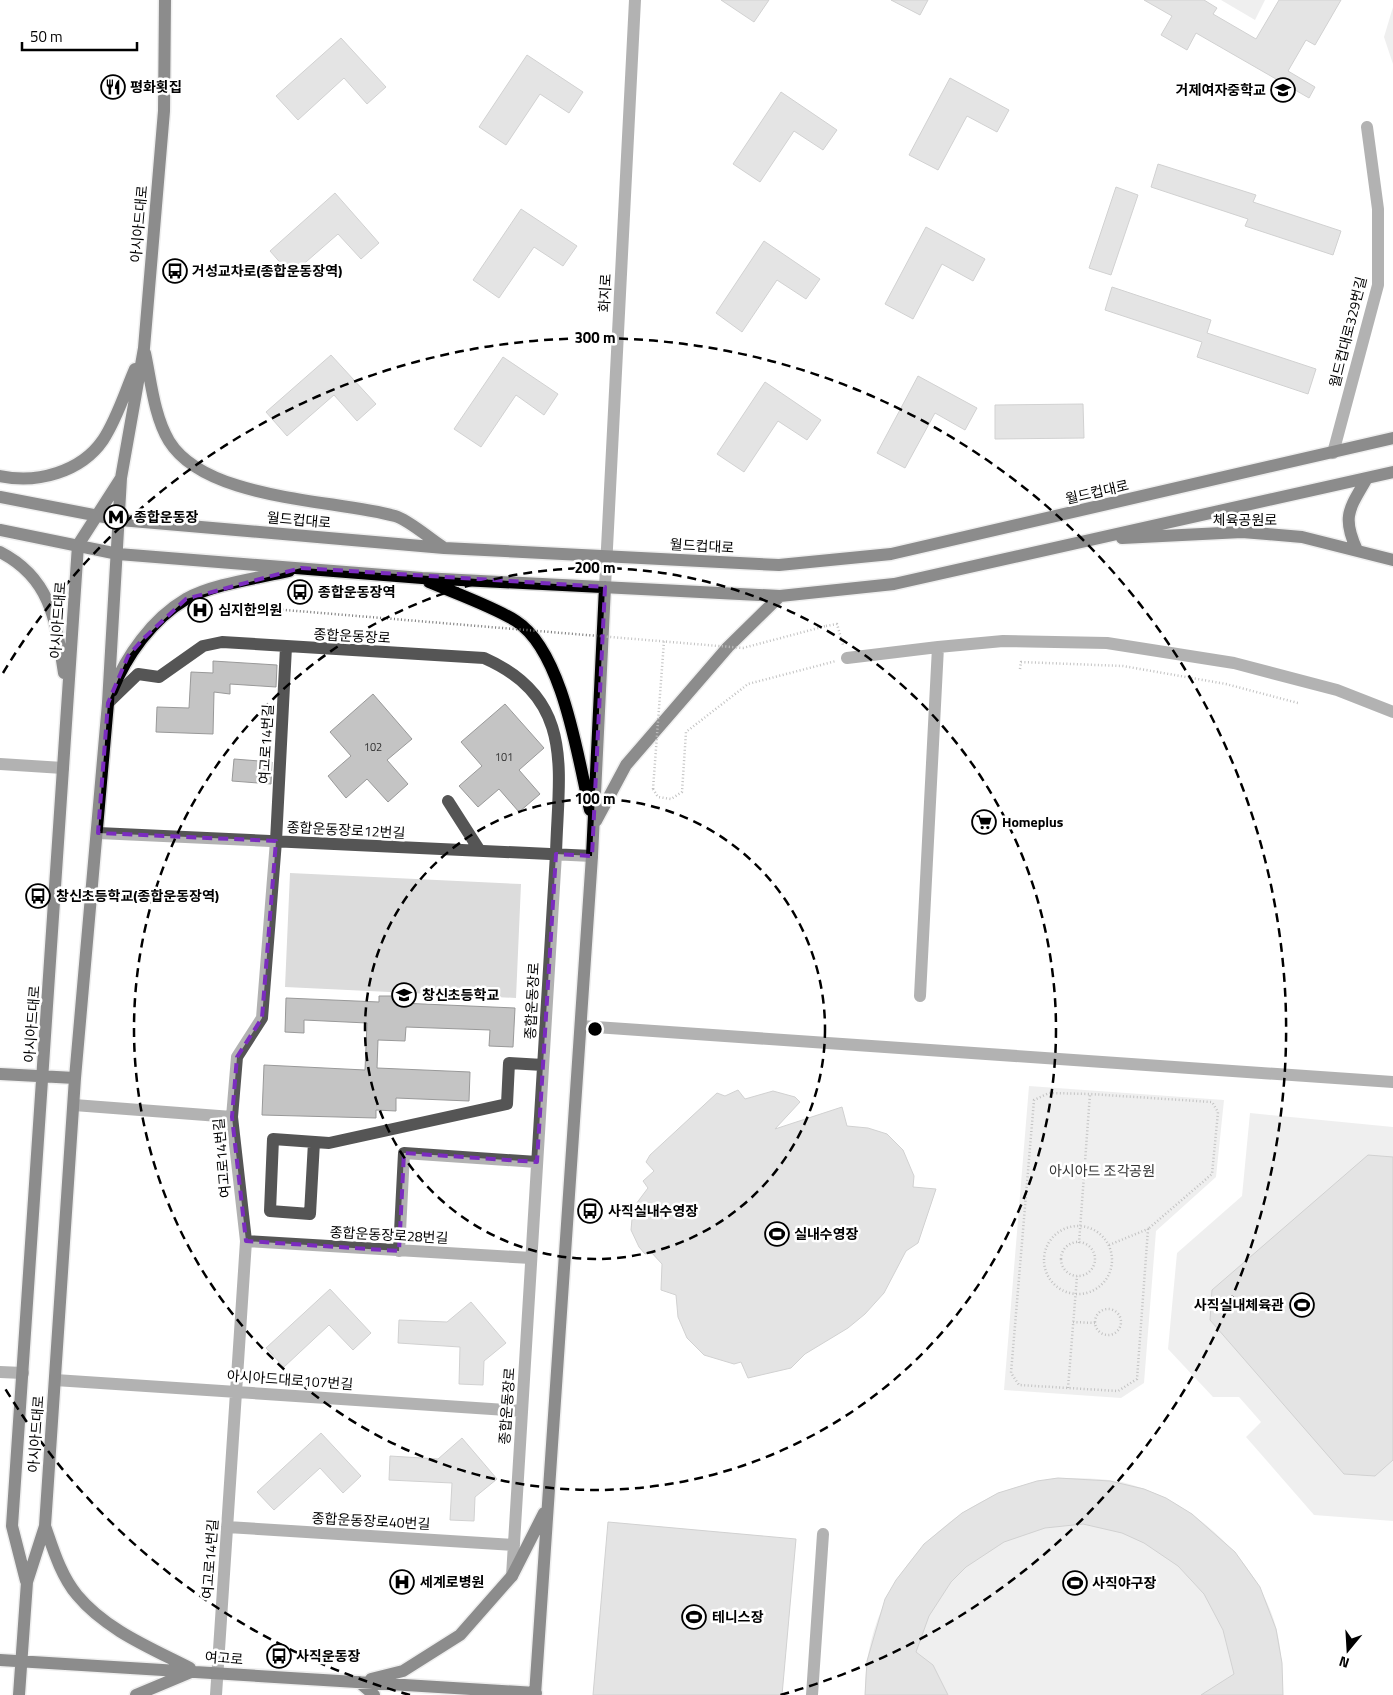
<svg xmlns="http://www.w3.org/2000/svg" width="1393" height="1695" font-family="'Titillium Web','Noto Sans KR',sans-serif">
  <rect width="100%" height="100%" fill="#fff"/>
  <path fill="#dcdcdc" d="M1221,0H1265L1255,20Z
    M1393,7V64L1384,37Z
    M290,873L521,884L516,998L285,987Z
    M1029,1086L1224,1100L1216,1177L1156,1231L1144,1383L1121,1398L1004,1390Z
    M1250,1113L1393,1127V1521L1314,1515L1246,1437L1261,1422L1239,1397H1213L1168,1349L1177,1253L1242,1196Z
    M1058,1478C1079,1478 1101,1478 1122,1482C1192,1499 1260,1561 1277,1631C1282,1652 1282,1673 1283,1695H865C863,1584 949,1491 1058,1478Z"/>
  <path fill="#c4c4c4" stroke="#999" d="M721,0H769L754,22Z
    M891,0H928L920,15Z
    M1144,0H1204L1217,8L1213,14L1256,39L1279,0H1341L1315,45L1306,40L1288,71L1315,87L1309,98L1196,33L1187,50L1161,35L1172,16Z
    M341,38L386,87L367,104L344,78L298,120L276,96Z
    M527,55L583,92L569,113L540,94L506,145L479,127Z
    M950,78L1009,110L997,132L967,116L938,170L909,155Z
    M781,92L837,130L823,150L794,131L760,182L733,164Z
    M1158,164L1256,195L1253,202L1341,231L1333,255L1245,226L1248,219L1151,187Z
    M1116,187L1138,195L1111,275L1089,268Z
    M335,193L379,243L361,259L338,234L291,275L270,251Z
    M521,209L577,246L563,266L534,247L499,298L473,280Z
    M926,227L985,259L973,281L942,264L913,319L885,304Z
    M764,241L820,279L806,299L777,280L742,332L716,313Z
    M1112,287L1211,320L1207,333L1316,369L1308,394L1197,357L1202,342L1105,310Z
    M331,355L376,404L357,421L334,395L287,436L266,412Z
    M503,357L558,394L544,415L516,395L481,447L454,429Z
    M918,376L977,408L965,430L935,413L905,468L877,453Z
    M765,382L821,420L807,440L778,421L744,472L717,454Z
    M1083,404L1084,438L995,439V405Z
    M213,661L277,665L276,687L230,684V694L214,692L213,734L156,732L157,707L189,708L191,672L213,673Z
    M373,694L412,739L387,760L408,784L388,802L367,779L346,798L328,776L351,756L330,732Z
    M505,704L544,748L519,770L540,794L519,812L499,789L478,807L459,786L482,766L461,742Z
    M234,759L272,762L271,784L232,781Z
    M379,996H400V1003L515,1008L513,1047L489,1046L490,1030L406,1027L405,1041L378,1040L377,1068L470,1072L469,1101L396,1098V1111L376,1110V1118L262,1115L264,1065L365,1070L367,1023L304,1020V1033L285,1032L286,998L379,1002Z
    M738,1090L745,1099L773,1091L795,1097L800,1102L775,1129L842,1107L847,1126L868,1128L887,1134L903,1150L914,1176L913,1187L936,1189L918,1243L906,1251L884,1293L865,1314L848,1328L805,1354L791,1368L748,1378L741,1362L734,1364L704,1355L687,1338L678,1317L676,1295L661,1290L662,1264L651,1252L645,1254L639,1247L631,1230L633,1208L648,1188L643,1181L654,1171L646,1162L650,1155L717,1093L725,1096Z
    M1368,1155L1393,1157V1460L1375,1476L1344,1474L1210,1320L1212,1290Z
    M330,1289L371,1333L353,1350L329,1325L284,1367L266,1348Z
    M471,1302L506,1343L484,1361L483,1385L459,1384L460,1347L398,1343L399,1320L447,1322Z
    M321,1433L361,1476L343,1493L320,1468L274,1510L257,1492Z
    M462,1438L497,1479L475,1497L474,1521L450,1520L452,1483L389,1480L390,1456L438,1459Z
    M1058,1478L1110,1481L1144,1489L1166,1498L1192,1514L1235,1552L1260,1587L1276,1629L1282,1663L1283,1695H1201L1234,1674L1223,1630L1204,1594L1178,1566L1144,1543L1122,1533L1083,1524L1045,1528L1004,1542L966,1567L951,1582L929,1616L916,1652L933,1665L948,1695H865L867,1661L885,1599L896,1580L924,1544L962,1513L998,1493L1037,1481Z
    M608,1522L796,1539L782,1695H593Z"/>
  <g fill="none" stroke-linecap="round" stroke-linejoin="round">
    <g stroke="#dbdbdb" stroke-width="15">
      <path id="major" d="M145,353C151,381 154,416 169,441C206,501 334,499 395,516C409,520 430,539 443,547
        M0,476C37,484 81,472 103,440C117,419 125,392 135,369
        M0,497L120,520L444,548L779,565L891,554L1393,438
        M0,530L118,554L422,578L780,596L894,584L1393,472
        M1122,538L1242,532L1267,534L1302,537L1393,560
        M1357,550C1341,516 1350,508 1367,478
        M0,552C51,578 56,621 64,673
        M429,582C455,593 494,607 516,621C563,651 578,759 590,810
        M112,691C126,656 152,619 186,599C212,584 259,578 289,571
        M596,821L626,765L728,647L780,596
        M0,1074L75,1078
        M45,1526C53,1549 61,1576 77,1595C106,1630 151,1648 190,1668
        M26,1581L12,1526L78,545L121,478
        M0,1660L536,1693
        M371,1679L403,1671L460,1635L512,1576L544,1513
        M359,1682L374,1695
        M19,1695L27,1582L45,1526L75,1078L108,703L121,478L144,348L164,111L165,0
        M136,1695L191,1672
        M535,1695L592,856L605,587"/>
    </g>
    <path stroke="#777" stroke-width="2.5" stroke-dasharray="1 2.5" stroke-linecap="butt" d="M826,626L837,624L843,645
      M1020,669L1021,662L1123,666L1226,684L1298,703
      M653,789L658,797L671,799L682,792L686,732L748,684L836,661
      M1044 1260a34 34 0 1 1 68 0a34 34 0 1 1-68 0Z
      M1061 1259a17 17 0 1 1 34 0a17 17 0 1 1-34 0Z
      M1079,1243L1090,1094
      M1109,1245L1148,1229L1137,1379L1118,1391L1019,1385L1011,1373L1034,1100L1049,1093L1090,1094L1212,1102L1218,1112L1212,1174L1148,1229
      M1095 1322a13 13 0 1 1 26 0a13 13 0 1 1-26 0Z
      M1073,1322L1095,1323
      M1068,1388L1077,1276"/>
    <path stroke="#555" stroke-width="12" d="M1333,453L1378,285V209L1367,127
      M605,587L635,0
      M847,658L938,647
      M108,703L138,674L159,677L203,646L222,642L484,658C577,699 558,772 556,854L512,1576
      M0,764L63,768
      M448,801L480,851
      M98,833L592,856
      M920,996L938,647L1003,641L1107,643L1234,663L1337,690L1393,712
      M581,1026L1393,1082
      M74,1105L232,1117
      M314,1142L310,1214L270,1211L273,1139L329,1143L507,1104L509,1063L543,1065
      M246,1241L531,1258
      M399,1251L404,1153L537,1162
      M0,1372L23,1373
      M55,1380L522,1411
      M227,1527L514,1545
      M216,1695L246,1241L232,1117L237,1057L262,1018L276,841L286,647
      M812,1695L823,1534"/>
    <use href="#major" stroke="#000" stroke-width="12"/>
    <path stroke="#777" stroke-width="2.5" stroke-dasharray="1 2.5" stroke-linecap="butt" d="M237,606L743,648L826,626
      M653,789L664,641"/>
  </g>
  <path d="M0 0H1393V1695H0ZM301,568L605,587L592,856L556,854L537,1162L404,1153L399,1251L246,1241L232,1117L237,1057L262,1018L276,841L98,833L108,703L128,656L144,638L186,599Z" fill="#fff" fill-opacity=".55" fill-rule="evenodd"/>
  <path fill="none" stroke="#7b2cbf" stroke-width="4" stroke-dasharray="10 6" stroke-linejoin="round" d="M301,568L605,587L592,856L556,854L537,1162L404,1153L399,1251L246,1241L232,1117L237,1057L262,1018L276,841L98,833L108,703L128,656L144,638L186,599Z"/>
  <g fill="none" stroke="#000" stroke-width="2.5" stroke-dasharray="9 6">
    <circle cx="595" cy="1029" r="230"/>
    <circle cx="595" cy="1029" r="461"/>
    <path d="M410 1695A691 691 0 0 1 3 1385M3 673A691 691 0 1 1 780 1695"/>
  </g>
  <defs>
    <g id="restaurant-ring" transform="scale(1.25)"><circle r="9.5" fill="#fff" stroke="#000" stroke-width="1.5"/><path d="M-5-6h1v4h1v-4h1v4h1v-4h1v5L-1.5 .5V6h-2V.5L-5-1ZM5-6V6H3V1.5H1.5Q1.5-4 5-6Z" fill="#000"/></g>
    <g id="school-ring" transform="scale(1.25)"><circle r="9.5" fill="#fff" stroke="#000" stroke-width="1.5"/><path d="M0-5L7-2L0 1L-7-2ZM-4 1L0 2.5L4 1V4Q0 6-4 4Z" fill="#000"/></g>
    <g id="bus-ring" transform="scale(1.25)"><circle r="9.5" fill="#fff" stroke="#000" stroke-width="1.5"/><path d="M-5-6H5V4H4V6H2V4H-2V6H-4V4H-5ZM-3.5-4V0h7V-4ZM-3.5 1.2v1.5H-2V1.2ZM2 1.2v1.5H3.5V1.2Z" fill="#000"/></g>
    <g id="metro-ring" transform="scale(1.25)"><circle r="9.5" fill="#fff" stroke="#000" stroke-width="1.5"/><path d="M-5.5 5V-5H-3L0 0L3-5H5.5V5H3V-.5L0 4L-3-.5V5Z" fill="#000"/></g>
    <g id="hospital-ring" transform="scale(1.25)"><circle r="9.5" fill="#fff" stroke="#000" stroke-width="1.5"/><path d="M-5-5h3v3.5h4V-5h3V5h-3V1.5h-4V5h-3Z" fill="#000"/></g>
    <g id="supermarket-ring" transform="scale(1.25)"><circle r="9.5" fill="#fff" stroke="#000" stroke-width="1.5"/><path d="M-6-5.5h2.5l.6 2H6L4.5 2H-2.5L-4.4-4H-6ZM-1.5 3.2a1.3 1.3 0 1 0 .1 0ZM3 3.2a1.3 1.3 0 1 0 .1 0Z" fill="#000"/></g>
    <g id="stadium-ring" transform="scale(1.25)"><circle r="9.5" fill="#fff" stroke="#000" stroke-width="1.5"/><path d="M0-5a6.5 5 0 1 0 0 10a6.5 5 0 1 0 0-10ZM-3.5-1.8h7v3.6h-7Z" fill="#000"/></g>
  </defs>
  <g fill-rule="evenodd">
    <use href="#restaurant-ring" x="113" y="87"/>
    <use href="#school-ring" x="1283" y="90"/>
    <use href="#bus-ring" x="175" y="271"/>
    <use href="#metro-ring" x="116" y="517"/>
    <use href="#bus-ring" x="300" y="592"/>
    <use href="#hospital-ring" x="200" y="610"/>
    <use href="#supermarket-ring" x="984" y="822"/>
    <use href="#bus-ring" x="38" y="896"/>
    <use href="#school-ring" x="404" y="995"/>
    <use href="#bus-ring" x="590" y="1211"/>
    <use href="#stadium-ring" x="777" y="1234"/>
    <use href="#stadium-ring" x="1302" y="1305"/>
    <use href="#hospital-ring" x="402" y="1582"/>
    <use href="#stadium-ring" x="1075" y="1583"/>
    <use href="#stadium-ring" x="694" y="1617"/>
    <use href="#bus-ring" x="279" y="1656"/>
  </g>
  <g text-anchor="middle" stroke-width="5" stroke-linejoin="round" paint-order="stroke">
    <g font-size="11" fill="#313131">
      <text x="373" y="751">102</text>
      <text x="504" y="761">101</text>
    </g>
    <g font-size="14" font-weight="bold" fill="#000" stroke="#fff" text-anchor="start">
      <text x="130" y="92">평화횟집</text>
      <text x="1266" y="95" text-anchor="end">거제여자중학교</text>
      <text x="192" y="276">거성교차로(종합운동장역)</text>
      <text x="134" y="522">종합운동장</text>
      <text x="318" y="597">종합운동장역</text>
      <text x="218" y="615">심지한의원</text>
      <text x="1002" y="827">Homeplus</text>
      <text x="56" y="901">창신초등학교(종합운동장역)</text>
      <text x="422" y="1000">창신초등학교</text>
      <text x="608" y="1216">사직실내수영장</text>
      <text x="794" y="1239">실내수영장</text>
      <text x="1284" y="1310" text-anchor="end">사직실내체육관</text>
      <text x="420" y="1587">세계로병원</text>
      <text x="1092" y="1588">사직야구장</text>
      <text x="712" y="1622">테니스장</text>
      <text x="296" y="1661">사직운동장</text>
    </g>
    <g font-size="14" fill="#000" stroke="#fff">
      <text transform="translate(139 224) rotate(-85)" y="5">아시아드대로</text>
      <text transform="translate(605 293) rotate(-87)" y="5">화지로</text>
      <text transform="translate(1348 332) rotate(-76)" y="5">월드컵대로329번길</text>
      <text transform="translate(1097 492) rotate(-13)" y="5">월드컵대로</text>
      <text transform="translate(299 520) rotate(5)" y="5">월드컵대로</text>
      <text x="1245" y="525">체육공원로</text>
      <text transform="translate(702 546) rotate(3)" y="5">월드컵대로</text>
      <text transform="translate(58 620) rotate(-86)" y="5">아시아드대로</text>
      <text transform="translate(352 636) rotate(3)" y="5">종합운동장로</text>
      <text transform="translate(266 744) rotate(-87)" y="5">여고로14번길</text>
      <text transform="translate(346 830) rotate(3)" y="5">종합운동장로12번길</text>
      <text transform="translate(532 1001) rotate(-87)" y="5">종합운동장로</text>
      <text transform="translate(32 1024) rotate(-86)" y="5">아시아드대로</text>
      <text transform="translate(222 1158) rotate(-95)" y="5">여고로14번길</text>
      <text transform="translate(389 1235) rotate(3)" y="5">종합운동장로28번길</text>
      <text transform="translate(290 1380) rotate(4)" y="5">아시아드대로107번길</text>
      <text transform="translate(507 1406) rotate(-86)" y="5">종합운동장로</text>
      <text transform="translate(36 1434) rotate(-86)" y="5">아시아드대로</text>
      <text transform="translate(371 1521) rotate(3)" y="5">종합운동장로40번길</text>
      <text transform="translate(210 1559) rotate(-86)" y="5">여고로14번길</text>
      <text transform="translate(224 1658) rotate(4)" y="5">여고로</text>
    </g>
    <g font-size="14" fill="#333" stroke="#fff">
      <text x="1102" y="1176">아시아드 조각공원</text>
    </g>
  </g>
  <circle cx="595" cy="1029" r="8" fill="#000" stroke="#fff" stroke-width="2.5"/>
  <g font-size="15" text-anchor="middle" font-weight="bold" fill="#000" stroke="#fff" stroke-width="5" stroke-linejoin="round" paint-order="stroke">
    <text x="595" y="343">300 m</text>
    <text x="595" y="573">200 m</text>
    <text x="595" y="804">100 m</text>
  </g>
  <g transform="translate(1348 1650) rotate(198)" stroke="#ffffff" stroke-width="4" paint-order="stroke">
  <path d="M0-4L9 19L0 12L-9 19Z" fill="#000000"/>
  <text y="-8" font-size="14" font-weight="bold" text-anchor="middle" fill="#000000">N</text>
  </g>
  <path d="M22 42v8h115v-8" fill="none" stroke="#000000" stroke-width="2.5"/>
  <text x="30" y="42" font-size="15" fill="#000000" stroke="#ffffff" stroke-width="4" paint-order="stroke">50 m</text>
</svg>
